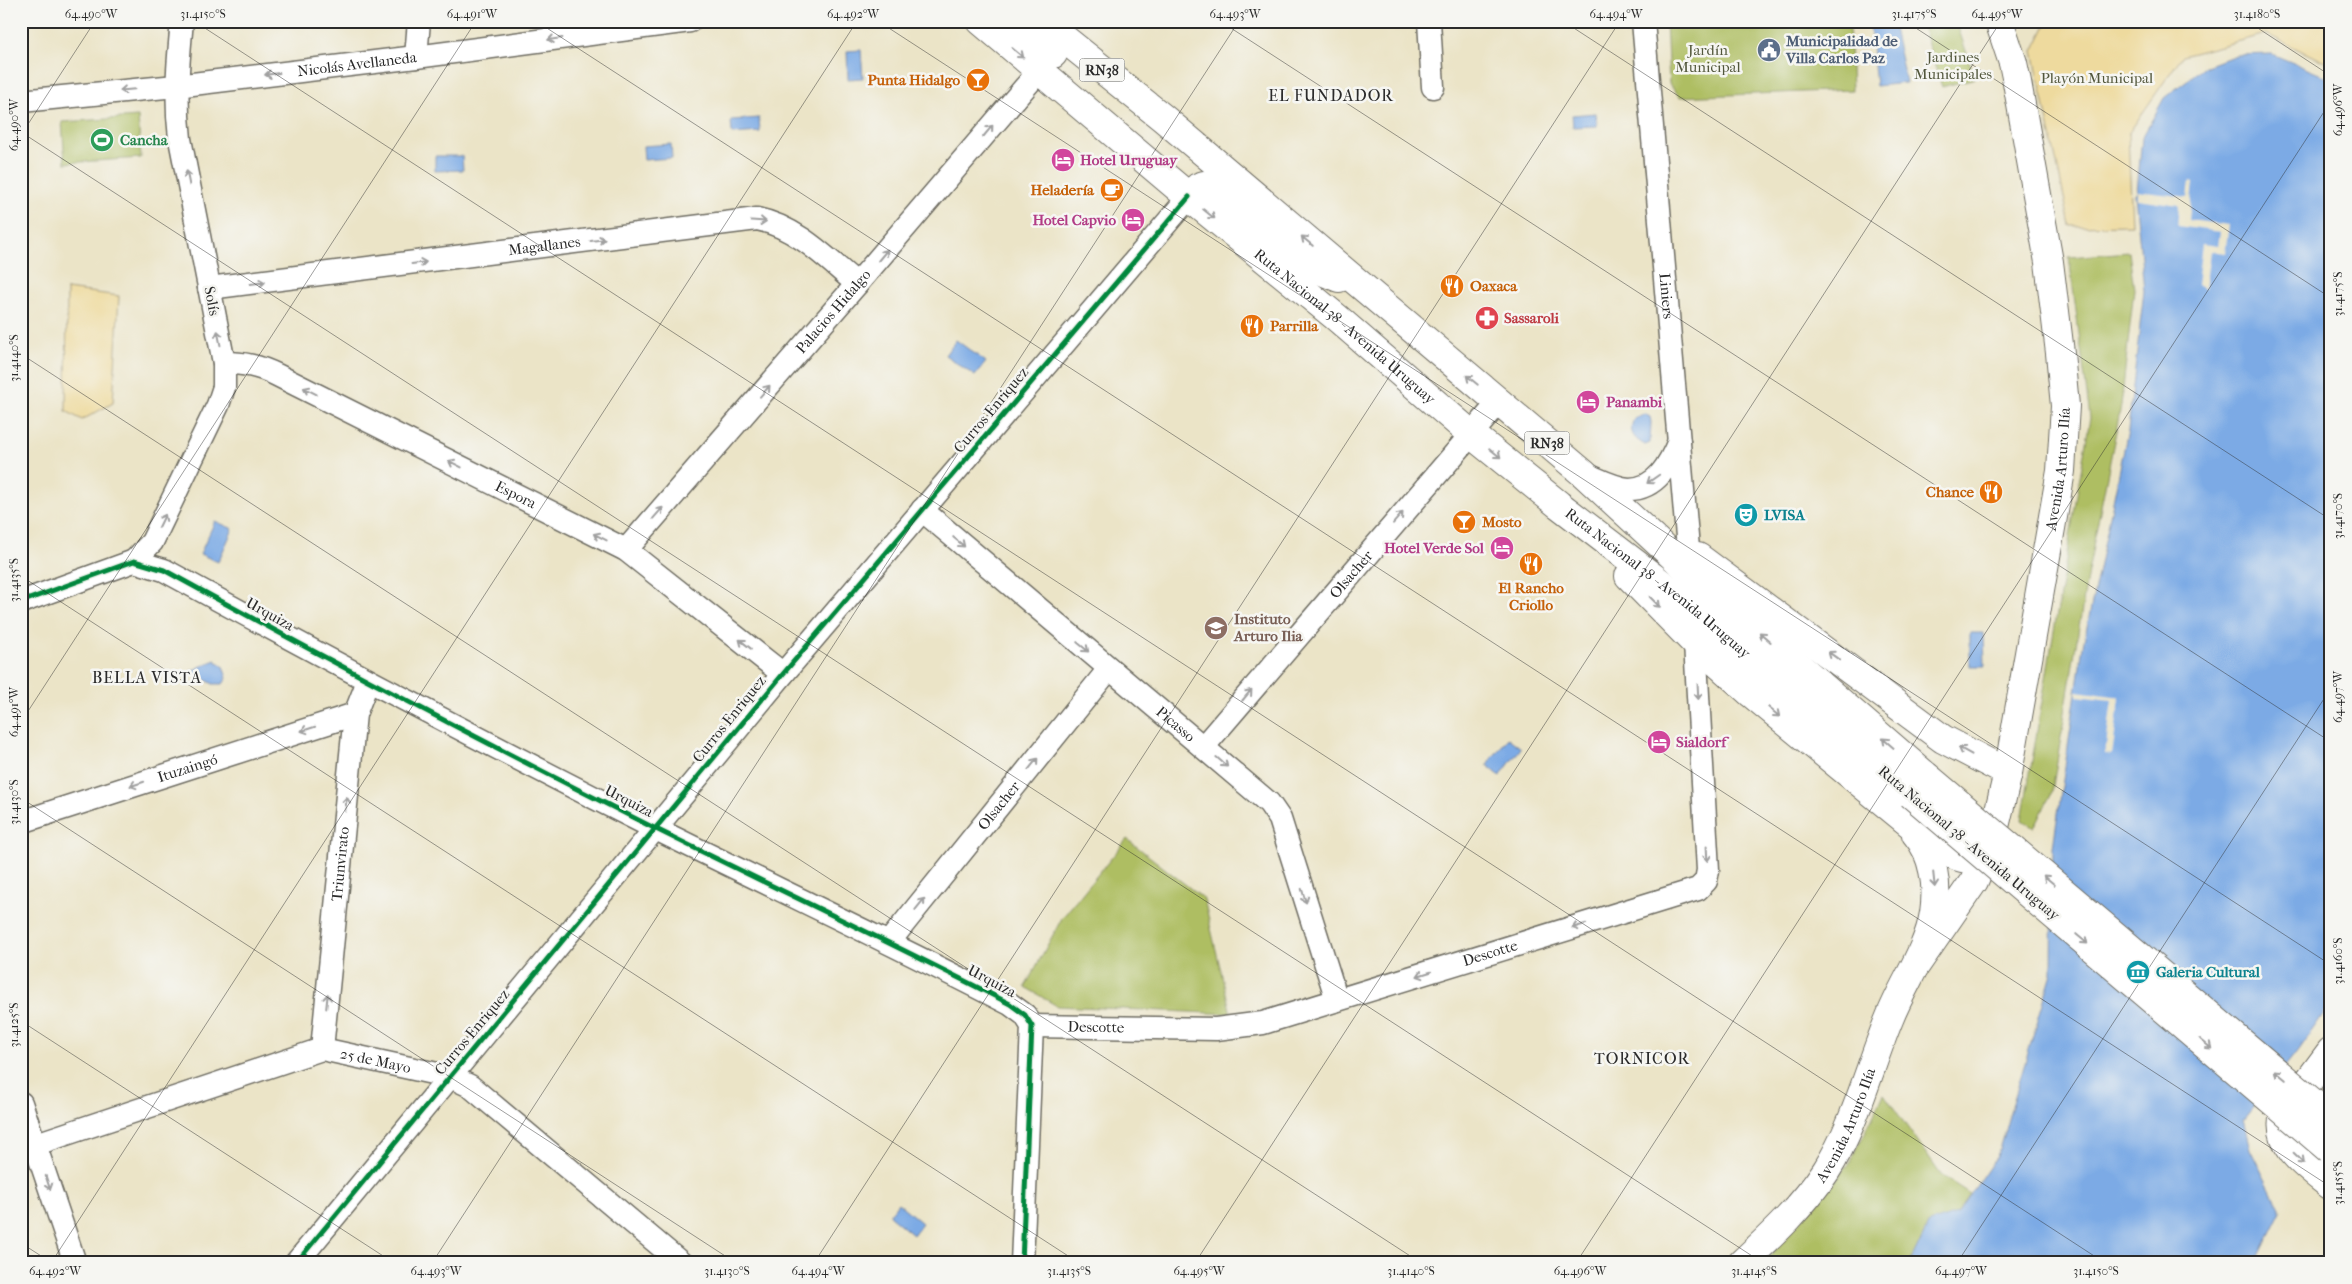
<svg xmlns="http://www.w3.org/2000/svg" width="2352" height="1284" font-family="'IM FELL French Canon',serif">
  <rect width="100%" height="100%" fill="#f6f6f2"/>
  <filter id="ink" filterUnits="userSpaceOnUse"><feTurbulence type="fractalNoise" baseFrequency=".02" numOctaves="2"/><feDisplacementMap in="SourceGraphic" scale="10" xChannelSelector="R" yChannelSelector="G"/><feConvolveMatrix kernelMatrix="1 2 1 2 8 2 1 2 1" color-interpolation-filters="sRGB"/></filter>
  <filter id="wash" filterUnits="userSpaceOnUse"><feTurbulence type="fractalNoise" baseFrequency=".0096" numOctaves="4" result="noise"/><feDisplacementMap in="SourceGraphic" scale="20" xChannelSelector="R" yChannelSelector="G"/><feGaussianBlur stdDeviation="1.12" result="paint"/><feColorMatrix in="noise" values="0 0 0 0 0 0 0 0 0 0 0 0 0 0 0 0 0 1.4 0 .05"/><feComposite in="paint" operator="in"/></filter>
  <g filter="url(#wash)">
    <rect width="100%" height="100%" fill="#ebe4c7"/>
    <path fill="#aebe62" stroke="#6c7446" d="M1666,21H1849L1852,90L1680,97L1669,84Z
      M1920,21H1956L1975,78L1942,87Z
      M138,117L141,158L65,163L62,122Z
      M2129,252L2134,289L2121,406L2088,572L2052,792L2034,828L2022,820L2090,418L2069,257Z
      M1127,839L1204,899L1231,1014L1057,1006L1025,987L1062,918Z
      M1884,1094L1941,1175L1970,1194L1957,1214L1929,1223L1910,1263H1763L1849,1165Z"/>
    <path fill="#eeda9e" stroke="#8c8264" d="M2048,21H2331V65L2266,34L2182,56L2128,134L2132,225L2070,226L2033,51Z
      M67,289L119,296L113,403L82,420L66,411Z"/>
    <path fill="#7caae5" stroke="#546a88" d="M1870,24H1893L1906,83L1876,86Z
      M861,50L863,78L848,79L847,51Z
      M2272,54L2331,79V1003L2298,1050L2243,1120L2250,1149L2281,1211L2255,1263H1910L1929,1223L1957,1214L1997,1156L2052,973L2053,847L2083,646L2128,430L2144,290L2135,194L2137,191L2142,138L2164,98L2204,67L2236,55Z
      M1596,113L1597,126L1573,127L1572,115Z
      M759,118L760,132L732,134L731,120Z
      M671,144L672,158L644,160L643,146Z
      M435,156H462L463,170L435,171Z
      M956,340L986,362L975,376L945,355Z
      M1645,414L1650,417L1651,422L1650,443L1645,445C1633,438 1628,432 1634,419Z
      M215,521L233,529L218,562L200,554Z
      M1970,633H1984L1985,666H1970Z
      M215,660L223,666L227,678L223,684H213L191,671Z
      M1508,738L1521,748L1500,776L1487,765Z
      M898,1203L922,1223L913,1235L889,1215Z"/>
    <path fill="#ebe4c7" d="M2190,181L2193,182L2189,220L2229,225L2225,253L2210,251L2205,290L2197,285L2202,244L2218,246L2220,232L2177,226L2179,205L2137,199V191L2188,197Z
      M2077,691L2120,697L2112,755L2105,754L2112,700L2077,696Z"/>
  </g>
  <g filter="url(#ink)">
    <g fill="none" stroke-linecap="round" stroke-linejoin="round">
      <g stroke="#6e6c62" stroke-width="25">
        <g id="minor">
          <path d="M1429,21L1433,87"/>
          <path id="s1" d="M1643,21L1690,572"/>
          <path d="M416,57L419,21"/>
          <path id="s2" d="M21,101L176,86L416,57L690,21"/>
          <path id="s3" d="M209,288L757,219C797,227 827,259 857,284"/>
          <path id="s4" d="M224,363C244,363 259,366 277,375L626,550L783,674"/>
          <path d="M1588,475C1600,480 1615,488 1629,489C1657,489 1670,463 1679,441"/>
          <path id="s5" d="M922,510L1269,803L1280,819L1337,1000"/>
          <path id="s6" d="M626,550L857,284L1039,71"/>
          <path d="M134,561L152,542L218,405L224,387V363L180,139C175,96 178,63 182,21"/>
          <path d="M21,602L134,561L164,570C326,659 489,745 654,828C773,887 892,943 1010,1004L1025,1015L1032,1026L1022,1263"/>
          <path id="s7" d="M1204,746L1499,402"/>
          <path id="s8" d="M21,822L355,714"/>
          <path id="s9" d="M889,942L1109,669"/>
          <path id="s10" d="M1032,1026L1216,1029L1263,1023L1698,889L1706,881L1708,870L1695,643"/>
          <path id="s11" d="M322,1049L355,714L368,681"/>
          <path d="M21,1103L75,1263"/>
          <path id="s12" d="M21,1149L322,1049L451,1077L470,1086L681,1263"/>
          <path d="M296,1263L783,674L1189,197"/>
        </g>
      </g>
      <g stroke="#6e6c62" stroke-width="30">
        <g id="major">
          <path id="s13" d="M981,21L1189,197L1336,317L1471,434L1559,505L1687,603L1911,794"/>
          <path d="M1014,21L1053,54"/>
          <path d="M1042,21L1163,118L1584,474L1690,572L1925,775"/>
          <path d="M1189,197L1198,187L1204,185L1215,188L1302,263L1339,278"/>
          <path d="M1698,557L1943,739L2008,773"/>
          <path d="M1629,576L1695,643L1752,694L1937,846C1956,857 1966,864 1987,854"/>
          <path id="s14" d="M1916,965L1974,881L1992,839L2008,773L2061,471L2065,406L2060,353L2049,262L2017,82L2013,63L1999,21"/>
          <path d="M2331,1051L2284,1114C2275,1147 2309,1168 2331,1186"/>
          <path id="s15" d="M1742,1263C1772,1235 1804,1205 1826,1171C1856,1124 1869,1067 1890,1017C1904,982 1928,950 1934,913C1938,886 1934,855 1916,834"/>
        </g>
      </g>
      <use href="#minor" stroke="#fff" stroke-width="22"/>
      <use href="#major" stroke="#fff" stroke-width="28"/>
      <g stroke="#6e6c62" stroke-width="30" stroke-linecap="butt">
        <path id="major-bridge" d="M1925,775L2331,1118
          M1911,794L2329,1149"/>
      </g>
      <use href="#major-bridge" stroke="#fff" stroke-width="28"/>
      <g stroke="#f6f6f2" stroke-width="8">
        <path id="cycleway" d="M21,602L134,561L164,570C326,659 489,745 654,828C773,887 892,943 1010,1004L1025,1015L1032,1026L1022,1263
          M296,1263L783,674L1189,197"/>
      </g>
      <use href="#cycleway" stroke="#00873e" stroke-width="5"/>
    </g>
    <defs><path id="oneway-shaft" d="M-6 0H5M1.5-3L5.5 0L1.5 3" fill="none" stroke-width="1.6" stroke-linecap="round" stroke-linejoin="round" transform="scale(1.25)"/></defs>
    <g stroke="#a0a0a0">
      <use href="#oneway-shaft" transform="translate(555 39) rotate(172)"/>
      <use href="#oneway-shaft" transform="translate(1018 53) rotate(40)"/>
      <use href="#oneway-shaft" transform="translate(272 74) rotate(173)"/>
      <use href="#oneway-shaft" transform="translate(127 90) rotate(175)"/>
      <use href="#oneway-shaft" transform="translate(988 131) rotate(-50)"/>
      <use href="#oneway-shaft" transform="translate(188 178) rotate(-101)"/>
      <use href="#oneway-shaft" transform="translate(1209 214) rotate(39)"/>
      <use href="#oneway-shaft" transform="translate(759 221) rotate(4)"/>
      <use href="#oneway-shaft" transform="translate(598 240) rotate(-7)"/>
      <use href="#oneway-shaft" transform="translate(1307 241) rotate(-140)"/>
      <use href="#oneway-shaft" transform="translate(883 255) rotate(-50)"/>
      <use href="#oneway-shaft" transform="translate(419 263) rotate(-7)"/>
      <use href="#oneway-shaft" transform="translate(258 283) rotate(-7)"/>
      <use href="#oneway-shaft" transform="translate(219 338) rotate(-101)"/>
      <use href="#oneway-shaft" transform="translate(1472 380) rotate(-141)"/>
      <use href="#oneway-shaft" transform="translate(310 391) rotate(-153)"/>
      <use href="#oneway-shaft" transform="translate(765 391) rotate(-49)"/>
      <use href="#oneway-shaft" transform="translate(1495 453) rotate(39)"/>
      <use href="#oneway-shaft" transform="translate(455 464) rotate(-153)"/>
      <use href="#oneway-shaft" transform="translate(1653 479) rotate(145)"/>
      <use href="#oneway-shaft" transform="translate(658 513) rotate(-49)"/>
      <use href="#oneway-shaft" transform="translate(1398 518) rotate(-49)"/>
      <use href="#oneway-shaft" transform="translate(162 521) rotate(-64)"/>
      <use href="#oneway-shaft" transform="translate(600 537) rotate(-153)"/>
      <use href="#oneway-shaft" transform="translate(959 542) rotate(40)"/>
      <use href="#oneway-shaft" transform="translate(1655 602) rotate(45)"/>
      <use href="#oneway-shaft" transform="translate(1765 637) rotate(-139)"/>
      <use href="#oneway-shaft" transform="translate(745 644) rotate(-142)"/>
      <use href="#oneway-shaft" transform="translate(1083 647) rotate(40)"/>
      <use href="#oneway-shaft" transform="translate(1834 656) rotate(-144)"/>
      <use href="#oneway-shaft" transform="translate(1698 692) rotate(87)"/>
      <use href="#oneway-shaft" transform="translate(1247 695) rotate(-50)"/>
      <use href="#oneway-shaft" transform="translate(1774 712) rotate(40)"/>
      <use href="#oneway-shaft" transform="translate(308 729) rotate(162)"/>
      <use href="#oneway-shaft" transform="translate(1888 743) rotate(-139)"/>
      <use href="#oneway-shaft" transform="translate(1965 751) rotate(-151)"/>
      <use href="#oneway-shaft" transform="translate(1222 762) rotate(41)"/>
      <use href="#oneway-shaft" transform="translate(1033 764) rotate(-51)"/>
      <use href="#oneway-shaft" transform="translate(137 784) rotate(162)"/>
      <use href="#oneway-shaft" transform="translate(346 804) rotate(-84)"/>
      <use href="#oneway-shaft" transform="translate(1707 854) rotate(87)"/>
      <use href="#oneway-shaft" transform="translate(1934 880) rotate(84)"/>
      <use href="#oneway-shaft" transform="translate(2049 880) rotate(-140)"/>
      <use href="#oneway-shaft" transform="translate(1304 896) rotate(72)"/>
      <use href="#oneway-shaft" transform="translate(920 904) rotate(-51)"/>
      <use href="#oneway-shaft" transform="translate(1579 926) rotate(163)"/>
      <use href="#oneway-shaft" transform="translate(2082 939) rotate(40)"/>
      <use href="#oneway-shaft" transform="translate(1424 974) rotate(163)"/>
      <use href="#oneway-shaft" transform="translate(327 1001) rotate(-84)"/>
      <use href="#oneway-shaft" transform="translate(2206 1044) rotate(40)"/>
      <use href="#oneway-shaft" transform="translate(2280 1075) rotate(-140)"/>
      <use href="#oneway-shaft" transform="translate(2299 1158) rotate(44)"/>
      <use href="#oneway-shaft" transform="translate(48 1183) rotate(72)"/>
    </g>
  </g>
  <path fill="none" stroke="#2b2b2b" stroke-width="1" stroke-opacity="0.45" d="M194,21L2105,1263M536,21L2331,1187M878,21L2331,965M1220,21L2331,742M1563,21L2331,520M1905,21L2331,298M2247,21L2331,76M21,132L1763,1263M21,135L95,21M21,354L1421,1263M21,576L1079,1263M21,722L476,21M21,798L736,1263M21,1021L394,1263M21,1243L52,1263M51,1263L857,21M432,1263L1239,21M814,1263L1620,21M1195,1263L2001,21M1576,1263L2331,101M1957,1263L2331,688"/>
  <defs>
    <g id="civic-disc" transform="scale(1.25)"><circle r="9.5" fill="#5c6f8a" stroke="#f6f6f2"/><path d="M-.6-6.5H3V-4.5H.6V-3L4-1V1h2V6H-6V1h2V-1L-.6-3ZM-1.2 2.5V6h2.4V2.5Z" fill="#fff"/></g>
    <g id="bar-disc" transform="scale(1.25)"><circle r="9.5" fill="#e8710a" stroke="#f6f6f2"/><path d="M-6-5H6L.8 .8V4.5H3.5V6h-7V4.5H-.8V.8Z" fill="#fff"/></g>
    <g id="stadium-disc" transform="scale(1.25)"><circle r="9.5" fill="#2e9e5b" stroke="#f6f6f2"/><path d="M0-5a6.5 5 0 1 0 0 10a6.5 5 0 1 0 0-10ZM-3.5-1.8h7v3.6h-7Z" fill="#fff"/></g>
    <g id="hotel-disc" transform="scale(1.25)"><circle r="9.5" fill="#d1479c" stroke="#f6f6f2"/><path d="M-6-4.5h1.5V1H6V5H4.5V3h-9V5H-6ZM-4 0a1.8 1.8 0 1 1 3.6 0ZM.5 0V-2.5h3Q6-2.5 6 0Z" fill="#fff"/></g>
    <g id="cafe-disc" transform="scale(1.25)"><circle r="9.5" fill="#e8710a" stroke="#f6f6f2"/><path d="M-5.5-4.5H6V0H3Q3 3.5 0 3.5H-2.5Q-5.5 3.5-5.5 0ZM3-3.2v2h1.7v-2ZM-6 4.5H4V6H-6Z" fill="#fff"/></g>
    <g id="restaurant-disc" transform="scale(1.25)"><circle r="9.5" fill="#e8710a" stroke="#f6f6f2"/><path d="M-5-6h1v4h1v-4h1v4h1v-4h1v5L-1.5 .5V6h-2V.5L-5-1ZM5-6V6H3V1.5H1.5Q1.5-4 5-6Z" fill="#fff"/></g>
    <g id="pharmacy-disc" transform="scale(1.25)"><circle r="9.5" fill="#e0444e" stroke="#f6f6f2"/><path d="M-2-6h4v4h4v4h-4v4h-4v-4h-4v-4h4Z" fill="#fff"/></g>
    <g id="theatre-disc" transform="scale(1.25)"><circle r="9.5" fill="#0f9aa8" stroke="#f6f6f2"/><path d="M-5-5.5Q0-4 5-5.5V0Q5 5 0 6Q-5 5-5 0ZM-3.3-2.5H-1v1.5H-3.3ZM1-2.5H3.3v1.5H1ZM-2.8 1Q0 5.5 2.8 1Z" fill="#fff"/></g>
    <g id="school-disc" transform="scale(1.25)"><circle r="9.5" fill="#8d6e63" stroke="#f6f6f2"/><path d="M0-5L7-2L0 1L-7-2ZM-4 1L0 2.5L4 1V4Q0 6-4 4Z" fill="#fff"/></g>
    <g id="museum-disc" transform="scale(1.25)"><circle r="9.5" fill="#0f9aa8" stroke="#f6f6f2"/><path d="M0-6L6-3V-2H-6V-3ZM-5-1h2V3h-2ZM-1-1h2V3h-2ZM3-1h2V3H3ZM-6 4H6V6H-6Z" fill="#fff"/></g>
  </defs>
  <g fill-rule="evenodd">
    <use href="#civic-disc" x="1769" y="50"/>
    <use href="#bar-disc" x="978" y="80"/>
    <use href="#stadium-disc" x="102" y="140"/>
    <use href="#hotel-disc" x="1063" y="160"/>
    <use href="#cafe-disc" x="1112" y="190"/>
    <use href="#hotel-disc" x="1133" y="220"/>
    <use href="#restaurant-disc" x="1452" y="286"/>
    <use href="#pharmacy-disc" x="1487" y="318"/>
    <use href="#restaurant-disc" x="1252" y="326"/>
    <use href="#hotel-disc" x="1588" y="402"/>
    <use href="#restaurant-disc" x="1991" y="492"/>
    <use href="#theatre-disc" x="1746" y="515"/>
    <use href="#bar-disc" x="1464" y="522"/>
    <use href="#hotel-disc" x="1502" y="548"/>
    <use href="#restaurant-disc" x="1531" y="564"/>
    <use href="#school-disc" x="1216" y="628"/>
    <use href="#hotel-disc" x="1659" y="742"/>
    <use href="#museum-disc" x="2138" y="972"/>
  </g>
  <g text-anchor="middle" stroke-width="5" stroke-linejoin="round" paint-order="stroke">
    <g fill="#f6f6f2" stroke="#686867" stroke-width="1">
      <rect x="1079.5" y="58.5" width="45" height="23" rx="4"/>
      <rect x="1524.5" y="431.5" width="45" height="23" rx="4"/>
    </g>
    <g font-size="14" font-weight="bold" fill="#2b2b2b">
      <text x="1102" y="75">RN38</text>
      <text x="1547" y="448">RN38</text>
    </g>
    <g font-size="15" font-weight="bold" fill="#4e5e75" stroke="#f6f6f2" text-anchor="start">
      <text x="1786" y="46">Municipalidad de<tspan x="1786" dy="17">Villa Carlos Paz</tspan></text>
    </g>
    <g font-size="15" fill="#52573c" stroke="#f6f6f2">
      <text x="1708" y="55">Jardín<tspan x="1708" dy="17">Municipal</tspan></text>
      <text x="1953" y="62">Jardines<tspan x="1953" dy="17">Municipales</tspan></text>
      <text x="2097" y="83">Playón Municipal</text>
    </g>
    <g font-size="15" fill="#2b2b2b" stroke="#f6f6f2">
      <text dy="5" stroke="none"><textPath href="#s2" startOffset="338">Nicolás Avellaneda</textPath></text>
      <text dy="5" stroke="none"><textPath href="#s3" startOffset="338">Magallanes</textPath></text>
      <text dy="5" stroke="none"><textPath href="#s1" startOffset="276">Liniers</textPath></text>
      <text transform="translate(212 301) rotate(79)" y="5">Solís</text>
      <text dy="5" stroke="none"><textPath href="#s6" startOffset="316">Palacios Hidalgo</textPath></text>
      <text dy="5" stroke="none"><textPath href="#s13" startOffset="475">Ruta Nacional 38 - Avenida Uruguay</textPath></text>
      <text transform="translate(991 410) rotate(-50)" y="5">Curros Enriquez</text>
      <text dy="5" stroke="none"><textPath href="#s14" startOffset="524">Avenida Arturo Ilía</textPath></text>
      <text dy="5" stroke="none"><textPath href="#s4" startOffset="322">Espora</textPath></text>
      <text dy="5" stroke="none"><textPath href="#s7" startOffset="226">Olsacher</textPath></text>
      <text dy="5" stroke="none"><textPath href="#s13" startOffset="880">Ruta Nacional 38 - Avenida Uruguay</textPath></text>
      <text transform="translate(270 614) rotate(29)" y="5">Urquiza</text>
      <text transform="translate(729 719) rotate(-51)" y="5">Curros Enriquez</text>
      <text dy="5" stroke="none"><textPath href="#s5" startOffset="332">Picasso</textPath></text>
      <text dy="5" stroke="none"><textPath href="#s8" startOffset="175">Ituzaingó</textPath></text>
      <text transform="translate(629 801) rotate(27)" y="5">Urquiza</text>
      <text dy="5" stroke="none"><textPath href="#s9" startOffset="175">Olsacher</textPath></text>
      <text transform="translate(1969 843) rotate(40)" y="5">Ruta Nacional 38 - Avenida Uruguay</text>
      <text dy="5" stroke="none"><textPath href="#s11" startOffset="186">Triunvirato</textPath></text>
      <text dy="5" stroke="none"><textPath href="#s10" startOffset="469">Descotte</textPath></text>
      <text transform="translate(992 981) rotate(28)" y="5">Urquiza</text>
      <text dy="5" stroke="none"><textPath href="#s10" startOffset="64">Descotte</textPath></text>
      <text transform="translate(472 1032) rotate(-50)" y="5">Curros Enriquez</text>
      <text dy="5" stroke="none"><textPath href="#s12" startOffset="372">25 de Mayo</textPath></text>
      <text dy="5" stroke="none"><textPath href="#s15" startOffset="175">Avenida Arturo Ilía</textPath></text>
    </g>
    <g font-size="15" font-weight="bold" fill="#c56008" stroke="#f6f6f2" text-anchor="end">
      <text x="960" y="85">Punta Hidalgo</text>
      <text x="1094" y="195">Heladería</text>
      <text x="1470" y="291" text-anchor="start">Oaxaca</text>
      <text x="1270" y="331" text-anchor="start">Parrilla</text>
      <text x="1974" y="497">Chance</text>
      <text x="1482" y="527" text-anchor="start">Mosto</text>
      <text x="1531" y="593" text-anchor="middle">El Rancho<tspan x="1531" dy="17">Criollo</tspan></text>
    </g>
    <g font-size="15" font-weight="bold" fill="#27864d" stroke="#f6f6f2" text-anchor="start">
      <text x="120" y="145">Cancha</text>
    </g>
    <g font-size="15" font-weight="bold" fill="#b23c85" stroke="#f6f6f2" text-anchor="start">
      <text x="1080" y="165">Hotel Uruguay</text>
      <text x="1116" y="225" text-anchor="end">Hotel Capvio</text>
      <text x="1606" y="407">Panambi</text>
      <text x="1484" y="553" text-anchor="end">Hotel Verde Sol</text>
      <text x="1676" y="747">Sialdorf</text>
    </g>
    <g font-size="15" font-weight="bold" fill="#be3a42" stroke="#f6f6f2" text-anchor="start">
      <text x="1504" y="323">Sassaroli</text>
    </g>
    <g font-size="15" font-weight="bold" fill="#0d838f" stroke="#f6f6f2" text-anchor="start">
      <text x="1764" y="520">LVISA</text>
      <text x="2156" y="977">Galeria Cultural</text>
    </g>
    <g font-size="15" font-weight="bold" fill="#785e54" stroke="#f6f6f2" text-anchor="start">
      <text x="1234" y="624">Instituto<tspan x="1234" dy="17">Arturo Ilia</tspan></text>
    </g>
    <g font-size="16" letter-spacing="1" fill="#2b2b2b" stroke="#f6f6f2">
      <text x="1331" y="101">EL FUNDADOR</text>
      <text x="147" y="683">BELLA VISTA</text>
      <text x="1642" y="1064">TORNICOR</text>
    </g>
  </g>
  <rect width="2352" height="1284" fill="none" stroke="#f6f6f2" stroke-width="55"/>
  <rect x="28" y="28" width="2296" height="1228" fill="none" stroke="#2b2b2b" stroke-width="2"/>
  <g font-size="12" text-anchor="middle" fill="#2b2b2b">
    <text x="91" y="18">64.490°W</text>
    <text x="203" y="18">31.4150°S</text>
    <text x="472" y="18">64.491°W</text>
    <text x="853" y="18">64.492°W</text>
    <text x="1235" y="18">64.493°W</text>
    <text x="1616" y="18">64.494°W</text>
    <text x="1914" y="18">31.4175°S</text>
    <text x="1997" y="18">64.495°W</text>
    <text x="2257" y="18">31.4180°S</text>
    <text transform="translate(2338 110) rotate(-90)" y="4">64.496°W</text>
    <text transform="translate(14 125) rotate(-90)" y="4">64.490°W</text>
    <text transform="translate(2338 294) rotate(-90)" y="4">31.4175°S</text>
    <text transform="translate(14 358) rotate(-90)" y="4">31.4140°S</text>
    <text transform="translate(2338 516) rotate(-90)" y="4">31.4170°S</text>
    <text transform="translate(14 580) rotate(-90)" y="4">31.4135°S</text>
    <text transform="translate(2338 697) rotate(-90)" y="4">64.497°W</text>
    <text transform="translate(14 712) rotate(-90)" y="4">64.491°W</text>
    <text transform="translate(14 802) rotate(-90)" y="4">31.4130°S</text>
    <text transform="translate(2338 961) rotate(-90)" y="4">31.4160°S</text>
    <text transform="translate(14 1025) rotate(-90)" y="4">31.4125°S</text>
    <text transform="translate(2338 1183) rotate(-90)" y="4">31.4155°S</text>
    <text x="55" y="1275">64.492°W</text>
    <text x="436" y="1275">64.493°W</text>
    <text x="727" y="1275">31.4130°S</text>
    <text x="818" y="1275">64.494°W</text>
    <text x="1069" y="1275">31.4135°S</text>
    <text x="1199" y="1275">64.495°W</text>
    <text x="1411" y="1275">31.4140°S</text>
    <text x="1580" y="1275">64.496°W</text>
    <text x="1754" y="1275">31.4145°S</text>
    <text x="1961" y="1275">64.497°W</text>
    <text x="2096" y="1275">31.4150°S</text>
  </g>
</svg>
